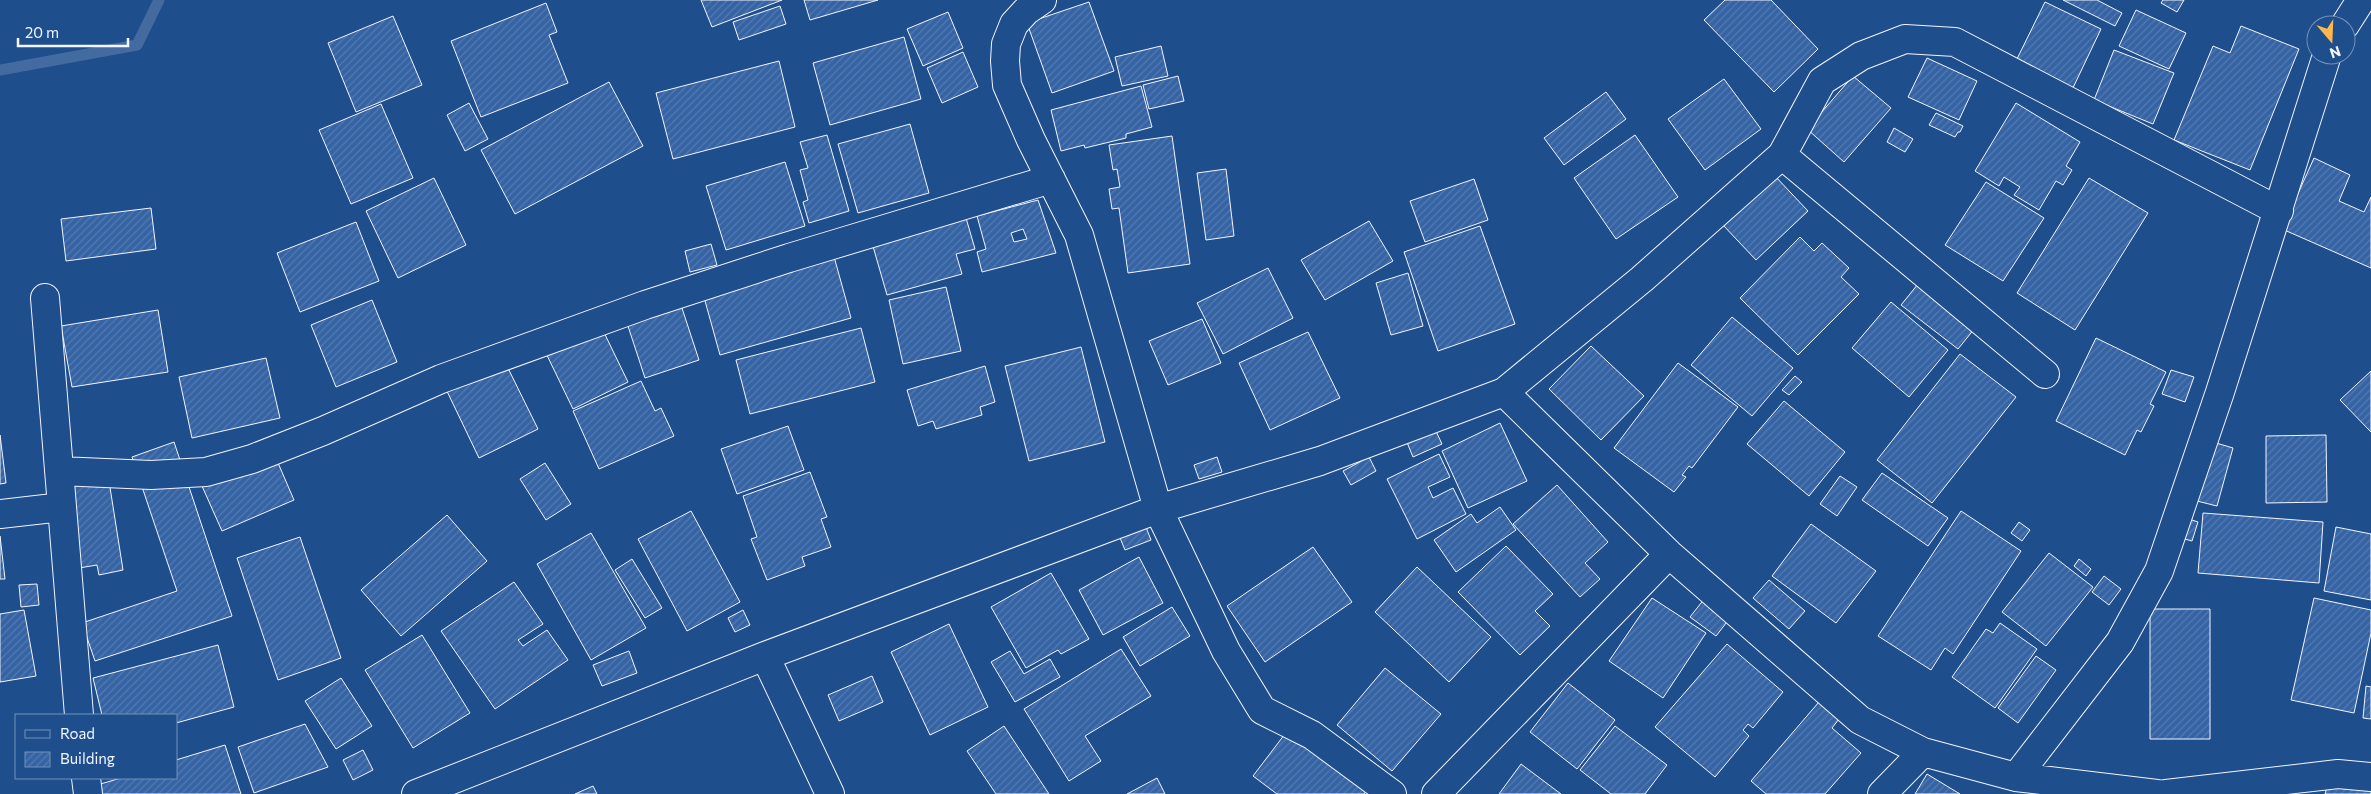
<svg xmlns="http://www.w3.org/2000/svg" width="2371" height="794" font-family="Commissioner,sans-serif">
  <defs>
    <pattern id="building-hatch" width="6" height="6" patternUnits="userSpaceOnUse" patternTransform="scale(1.25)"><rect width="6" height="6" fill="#3563a3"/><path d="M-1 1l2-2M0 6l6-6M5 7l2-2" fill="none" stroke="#537ab1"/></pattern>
  </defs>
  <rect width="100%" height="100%" fill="#1f4e8c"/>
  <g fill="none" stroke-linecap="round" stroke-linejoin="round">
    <path stroke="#446ba0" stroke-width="11" d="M0,70L137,45L159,0"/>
  </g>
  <path fill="url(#building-hatch)" stroke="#f2f6ff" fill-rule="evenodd" d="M701,0H782L712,27Z
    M804,0H878L810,20Z
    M1725,0H1771L1818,49L1774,92L1704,20Z
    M2063,0H2097L2122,13L2115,26Z
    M2163,0H2184L2177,12L2161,3Z
    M1089,2L1114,71L1052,93L1027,23Z
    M2045,2L2101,29L2071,92L2014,65Z
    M546,3L557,32L549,35L568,83L481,117L451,41Z
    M780,6L786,24L739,40L733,22Z
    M2136,10L2186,33L2169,69L2119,46Z
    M948,12L963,48L923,66L907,29Z
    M393,16L422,85L356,112L328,43Z
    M2241,26L2299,49L2250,170L2174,140L2213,46L2230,53Z
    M904,37L921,99L830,125L813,63Z
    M1161,46L1168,76L1122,86L1115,57Z
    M2114,50L2174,73L2153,124L2094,100Z
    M963,52L978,87L942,103L927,68Z
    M1927,58L1977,81L1959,120L1908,97Z
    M779,61L795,127L673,159L656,93Z
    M1178,76L1184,101L1149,109L1143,85Z
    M1853,76L1891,108L1844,162L1807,129Z
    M1724,79L1761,129L1705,170L1668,119Z
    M609,82L643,146L515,214L481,150Z
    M1141,86L1152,127L1126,134V138L1085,148L1084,145L1061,151L1051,110Z
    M1606,92L1626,119L1564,165L1544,138Z
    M469,103L488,139L465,151L447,115Z
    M2016,103L2080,142L2066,166L2072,170L2063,185L2056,181L2039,210L2014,195L2020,187L2004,177L1999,186L1975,171Z
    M381,104L413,178L351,204L319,130Z
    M1936,113L1963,126L1960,132H1958L1955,137L1929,125Z
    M910,124L929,193L858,213L838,144Z
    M1894,128L1913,139L1905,152L1887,142Z
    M827,135L849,211L809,223L803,202L808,200L800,170L808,168L800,142Z
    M1635,135L1678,197L1616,239L1574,178Z
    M1172,136L1190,264L1128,273L1119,208L1112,209L1109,189L1120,187L1117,169L1113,170L1109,145Z
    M2314,158L2350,175L2339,201L2364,212L2371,197V268L2282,229Z
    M785,162L805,226L726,250L706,186Z
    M1226,169L1234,236L1206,240L1197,173Z
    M1774,175L1808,211L1756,260L1722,224Z
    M434,178L466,245L398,278L366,211Z
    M2089,178L2148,213L2075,330L2017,293Z
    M1474,179L1488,220L1425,242L1410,201Z
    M1986,182L2044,218L2003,281L1945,245Z
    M1038,200L1056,253L982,272L977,252L986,249L977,216ZM1023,229L1027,239L1014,242L1011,233Z
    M151,208L156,249L66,261L61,219Z
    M964,211L975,249L956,254L962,274L887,295L868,229Z
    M1369,221L1393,261L1325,300L1301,260Z
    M356,222L379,281L300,312L277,253Z
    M1480,226L1515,324L1438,351L1404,252Z
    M1800,237L1814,251L1822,243L1849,268L1841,277L1859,294L1798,355L1740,298Z
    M711,244L717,265L690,272L685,251Z
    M833,253L851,318L720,355L702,290Z
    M1268,268L1293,318L1223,354L1197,303Z
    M1408,273L1423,326L1391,335L1376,283Z
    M1918,284L1975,328L1958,349L1901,305Z
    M946,287L961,351L903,364L889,300Z
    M679,299L699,360L645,378L625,317Z
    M372,300L397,362L336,387L311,325Z
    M1891,302L1948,350L1909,397L1852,348Z
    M158,310L168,372L72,387L61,326Z
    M1732,317L1793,368L1752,416L1691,365Z
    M597,318L628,382L573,409L542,345Z
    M1202,319L1221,363L1168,385L1149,341Z
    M861,328L875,382L750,414L736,360Z
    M1308,332L1340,398L1270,430L1239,363Z
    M2096,338L2166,372L2150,404L2154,406L2141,432L2137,430L2125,455L2056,421Z
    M1591,346L1644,396L1601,440L1549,389Z
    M1081,347L1105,442L1029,461L1005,366Z
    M1960,354L2016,397L1932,503L1877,460Z
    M502,356L538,429L479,458L444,385Z
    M266,358L280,418L192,438L179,377Z
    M1678,363L1738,407L1692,468L1689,466L1682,475L1686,477L1674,492L1614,448Z
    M985,366L995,402L980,407L982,415L936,429L933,421L918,426L907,390Z
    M2171,370L2194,377L2185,402L2162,394Z
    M2371,371V432L2340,400Z
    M1795,376L1802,382L1789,395L1782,390Z
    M641,381L655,411L661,408L674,436L599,469L573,411Z
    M1784,401L1845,452L1809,496L1747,444Z
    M1500,423L1527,481L1468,508L1442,451Z
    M788,426L804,470L737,494L721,449Z
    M1434,427L1442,444L1413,457L1406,440Z
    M0,435L6,483L0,484Z
    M2326,435L2327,502L2266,503V436Z
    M2206,440L2233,448L2217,506L2189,499Z
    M174,442L232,616L95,661L82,623L177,591L132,457Z
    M269,442L294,500L222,531L194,468L241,448L244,454Z
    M1439,454L1450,477L1428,487L1433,498L1453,488L1466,514L1417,539L1387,479Z
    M1217,457L1222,472L1199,479L1194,465Z
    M1369,457L1376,471L1351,485L1343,471Z
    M106,462L123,570L99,575L97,565L67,570L51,471Z
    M545,463L571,504L546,520L520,479Z
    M810,472L827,517L821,519L831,547L802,557L805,566L767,580L751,539L757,537L743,496Z
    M1882,473L1948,518L1928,546L1862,500Z
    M1840,476L1857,487L1837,516L1820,504Z
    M1557,485L1608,542L1585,563L1600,579L1580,597L1513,524Z
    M1500,507L1516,530L1456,572L1434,540L1471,514L1477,523Z
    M691,511L740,602L687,631L638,539Z
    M1961,511L2021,551L1953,654L1945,648L1931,670L1878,636Z
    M2203,513L2323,522L2319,583L2198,573Z
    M447,515L487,561L401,636L361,590Z
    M2183,517L2198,522L2192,541L2177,537Z
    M1144,522L1151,540L1125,550L1118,533Z
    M2019,522L2030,530L2022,541L2011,533Z
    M1811,524L1876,571L1836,623L1772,576Z
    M2336,527L2371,534V600L2324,591Z
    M591,533L646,628L591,660L537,564Z
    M0,536L5,579H0Z
    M300,537L341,658L278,680L237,558Z
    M1506,546L1553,594L1535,611L1550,626L1520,655L1458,592Z
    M1313,547L1352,602L1265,662L1227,606Z
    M2049,553L2093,587L2046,646L2002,612Z
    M1139,557L1163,603L1103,635L1079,590Z
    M632,559L662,608L645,618L615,570Z
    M2079,559L2091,569L2086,576L2074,566Z
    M1417,567L1491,637L1449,682L1375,612Z
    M1051,573L1089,639L1061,654L1058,650L1026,668L991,607Z
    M2104,576L2121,589L2109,605L2092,592Z
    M1769,580L1805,611L1789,629L1753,598Z
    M514,582L543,624L518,640L523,646L547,630L568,660L495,709L441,631Z
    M37,584L39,605L21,607L19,585Z
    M1652,598L1706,633L1663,698L1609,661Z
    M1705,598L1730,618L1716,636L1690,617Z
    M2314,598L2371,610V633L2354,713L2291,700Z
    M1172,607L1190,636L1140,666L1123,637Z
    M2150,609H2210V739H2150Z
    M24,610L36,676L0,682V614Z
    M743,610L750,625L735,632L728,618Z
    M2000,623L2037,649L1995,708L1952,677L1986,629L1993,633Z
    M949,624L988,707L930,735L891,652Z
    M422,635L470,713L413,748L365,670Z
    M1727,644L1783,692L1753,728L1748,724L1743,730L1749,736L1715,777L1655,727Z
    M218,645L234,707L176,723V715H102L93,678Z
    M1121,649L1151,696L1085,736L1101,761L1069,781L1024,709Z
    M629,651L637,673L602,686L593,665Z
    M1010,651L1024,674L1050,659L1060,677L1015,702L991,662Z
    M2036,656L2056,670L2018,723L1998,708Z
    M1385,668L1441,714L1392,771L1337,725Z
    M872,676L883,702L839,721L828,695Z
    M341,678L372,726L336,749L305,701Z
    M1568,683L1615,720L1577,769L1530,732Z
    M2366,686L2371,687V719L2363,718Z
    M1819,702L1839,719L1832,728L1861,753L1825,794H1766L1751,781Z
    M305,724L328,767L254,793L238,747Z
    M1004,726L1049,794H996L967,751Z
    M1291,726L1370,786L1364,794H1277L1253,776Z
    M1615,726L1667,765L1645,794H1611L1580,770Z
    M225,745L241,794H100L97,785L121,778H176V760Z
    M363,750L373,770L353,780L343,760Z
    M1521,764L1561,794H1499Z
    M1927,774L1960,794H1915Z
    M1157,778L1165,794H1127Z
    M2330,778L2371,790V794H2325Z
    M593,786L597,794H575Z"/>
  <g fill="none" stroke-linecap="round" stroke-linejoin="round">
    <g stroke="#f2f6ff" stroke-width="30">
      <path id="minor" d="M1042,0L1026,11L1014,24L1006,44L1005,61L1007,85L1031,140L1079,235L1158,509L1226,651L1262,710L1312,735L1392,794
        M2345,25L2361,0
        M1782,155L2045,374
        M45,298L79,715
        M1504,392L1669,554L1860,720L1923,752L2016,777L2157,794
        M59,471L151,475L206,472L252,459L323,431L441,379L645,305L789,258L1051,179
        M0,514L62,507
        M765,656L830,794
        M2016,777L2120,642L2159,571L2220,392L2327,55
        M86,778L88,794
        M416,794L765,656L1158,509L1320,461L1504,392L1642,279L1782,155L1822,81L1861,56L1905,39L1955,42L2279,211
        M1436,794L1669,554
        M1882,794L1923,752
        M2166,794L2338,774L2371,777"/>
    </g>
    <use href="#minor" stroke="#1f4e8c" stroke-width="28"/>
  </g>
  <rect x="15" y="714" width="162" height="65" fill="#1f4e8c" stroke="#7391ba"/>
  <rect x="25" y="730" width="25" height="8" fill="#1f4e8c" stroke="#7391ba"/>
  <text x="60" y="739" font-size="15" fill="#f2f6ff">Road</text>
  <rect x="25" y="752" width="25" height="15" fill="url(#building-hatch)" stroke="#7391ba"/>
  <text x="60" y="764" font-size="15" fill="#f2f6ff">Building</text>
  <g transform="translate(2331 40) rotate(161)"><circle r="24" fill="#1f4e8c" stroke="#7391ba"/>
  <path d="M0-4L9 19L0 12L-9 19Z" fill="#ffb74d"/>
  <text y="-8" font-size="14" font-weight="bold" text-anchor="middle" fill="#f2f6ff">N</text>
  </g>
  <path d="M18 38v8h110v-8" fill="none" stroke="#f2f6ff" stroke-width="2.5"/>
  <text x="25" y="38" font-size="15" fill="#f2f6ff" stroke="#1f4e8c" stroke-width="4" paint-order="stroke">20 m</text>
</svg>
